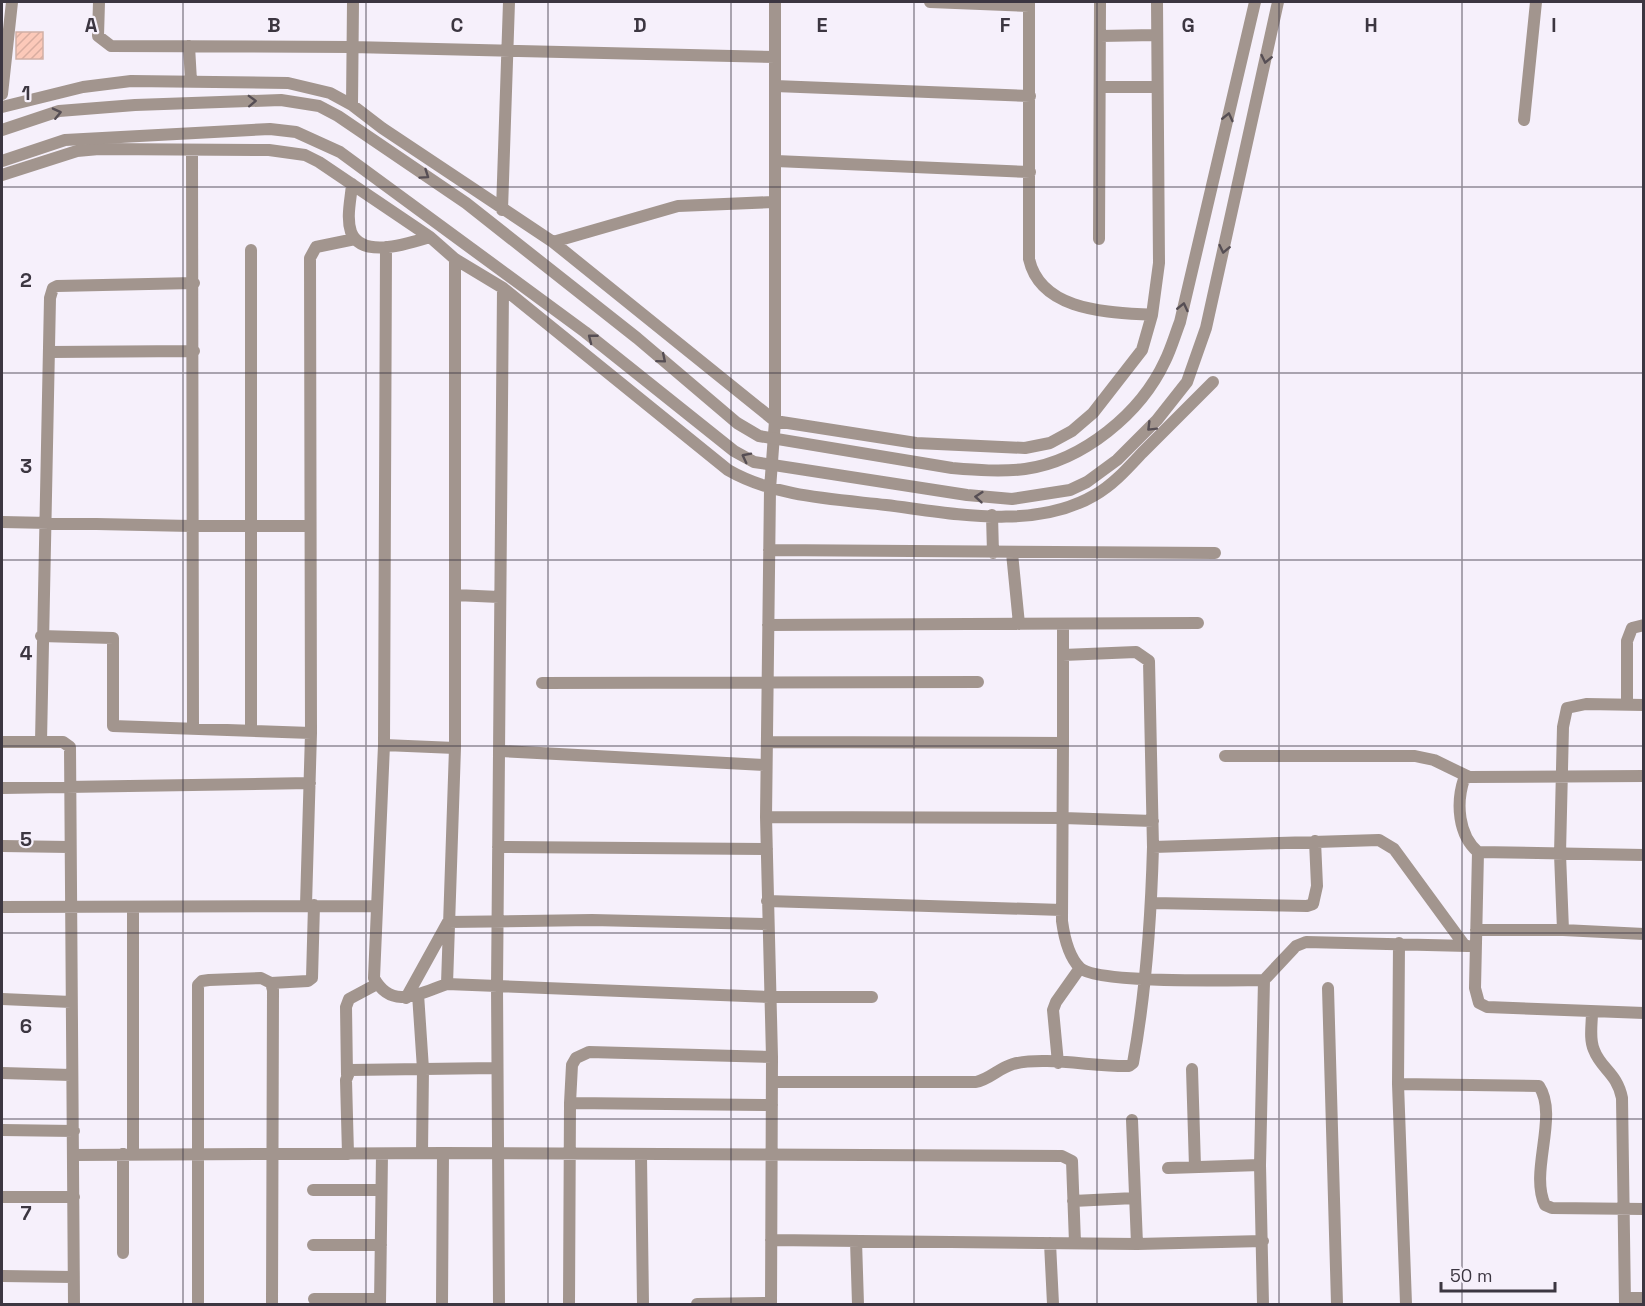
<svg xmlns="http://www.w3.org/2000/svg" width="1645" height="1306" font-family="'Space Grotesk',sans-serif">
  <defs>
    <pattern id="building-hatch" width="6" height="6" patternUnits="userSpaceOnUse" patternTransform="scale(1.5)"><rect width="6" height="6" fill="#fcc9b9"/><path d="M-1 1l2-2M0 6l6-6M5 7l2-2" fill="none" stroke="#d9ada0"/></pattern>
  </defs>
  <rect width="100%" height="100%" fill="#f6f0fb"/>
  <path fill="url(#building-hatch)" stroke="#d1b0a6" stroke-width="1.5" d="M16,32H43V59H16Z"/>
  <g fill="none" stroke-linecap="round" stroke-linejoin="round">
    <path stroke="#a2958e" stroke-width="12" d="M99,2L98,36L111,46L352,47L775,57
      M930,2L1029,6
      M1029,2V259C1041,312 1109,312 1152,315
      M1100,36L1156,35
      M189,46L191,81
      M775,86L1030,96
      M1100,87H1156
      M2,94L12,2
      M352,105L353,2
      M2,107L83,87L131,81L288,83L330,93L352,105L382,128L553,242L775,421L916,443L1025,448L1050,443L1072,431L1093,413L1142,350L1152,315L1159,263L1157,2
      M1524,120L1536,2
      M192,150L193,729
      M776,161L1030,172
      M2,175L77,151L99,149L269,150L305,155L319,162L430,237L455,259L503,288L728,470C775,497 832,499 886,505C951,513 1034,531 1095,495C1113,485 1128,468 1142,453C1166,429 1189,406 1213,382
      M352,184C351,199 346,217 351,232C362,260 410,243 430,237
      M502,210L509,2
      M1099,239L1100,2
      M553,242L678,206L773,202
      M386,247L384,745L374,978C392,1011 420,993 447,984
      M455,259V748L447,984L769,997H872
      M50,352L194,351
      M992,515L993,553
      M2,522L191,526H309
      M769,550L1215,553
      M1012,553L1019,624
      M455,595L499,597
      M1063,624V743
      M768,625L1198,623
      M41,636L113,638V726L311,733
      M1063,655L1136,652L1149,661L1153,847L1379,840L1394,849L1465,946
      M542,683L978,682
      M1627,705V641L1632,628L1644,625
      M1644,705L1586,704L1567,708L1563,727L1560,854L1563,930L1644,934
      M251,730V250
      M2,742H41
      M767,742L1063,743L1062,921C1064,936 1069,957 1080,968C1098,984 1234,980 1264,980
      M384,745L455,748
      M501,751L766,765
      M1225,756H1415L1434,760L1469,777
      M1644,776L1469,777L1464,779C1456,803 1458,835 1478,852L1475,988L1479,1003L1487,1007L1644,1013
      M2,788L310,783
      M766,817L1063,818L1153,821
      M2,846L69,847
      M498,847L767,849
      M1478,852L1644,855
      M767,901L1062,910
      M1152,903L1307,906L1313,904L1317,886L1315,841
      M306,905L311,733L310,258L316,247L355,239
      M2,907L377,906
      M1476,930H1563
      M1399,943L1398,1084L1406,1304
      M271,983L308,981L312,978L314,905
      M1328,988L1337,1304
      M418,994L423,1069L422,1153
      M406,998L448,922L592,920L768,924
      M2,999L71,1002
      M1592,1012C1592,1024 1589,1039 1594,1050C1601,1069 1617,1073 1622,1098L1625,1304
      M1058,1063L1053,1010L1056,1002L1080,968
      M1192,1069L1195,1167
      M2,1073L71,1075
      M347,1075L346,1007L349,999L377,984
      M772,1082H976C990,1079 999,1068 1013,1064C1045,1056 1095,1067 1129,1066L1133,1063C1146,992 1151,919 1153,847
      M1398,1084L1539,1086C1559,1116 1529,1172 1545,1205L1552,1208L1644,1209
      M570,1103L772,1105
      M1132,1120L1137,1244
      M2,1130L74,1131
      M133,1154V907
      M348,1154L346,1080L350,1070L497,1068
      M74,1155L443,1153L1062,1156L1072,1161L1075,1243
      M641,1156L643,1304
      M1168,1168L1260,1165
      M313,1190H381
      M2,1197H74
      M1073,1201L1135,1198
      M771,1240L1137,1244L1263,1241
      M856,1241L858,1304
      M1050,1243L1053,1304
      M313,1245H381
      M123,1253V1154
      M2,1276L73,1277
      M1625,1298H1644
      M314,1299H380
      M74,1304L70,747L63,742H41L50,298L53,288L57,286L194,283
      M198,1304V985L202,981L209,980L261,978L271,983L273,990L272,1304
      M380,1304L382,1154
      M442,1304L443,1153
      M499,1304L497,986L503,288
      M569,1304L570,1103L572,1065L576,1058L589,1052L772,1057
      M697,1304L771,1303
      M771,1304L772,1057L766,817L770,489L775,421V2
      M1263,1304L1260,1165L1264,980L1296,946L1306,942L1468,946"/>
    <path stroke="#a2958e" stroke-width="12" d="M2,130L59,111L135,105L281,100L319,106L338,116L466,203L637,338L737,423L759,436L952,468C976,470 1001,472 1025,469C1083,461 1141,413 1165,361C1171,349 1175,335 1180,322L1255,2
      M2,161L65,140L270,129L296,132L340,152L585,332L734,451L754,462L967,495L1012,499L1070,490L1087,482L1117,460L1157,420L1187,382L1206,328L1278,2"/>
  </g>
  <defs><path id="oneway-chevron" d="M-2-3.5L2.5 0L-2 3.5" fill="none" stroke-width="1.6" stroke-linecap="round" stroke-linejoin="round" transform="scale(1.5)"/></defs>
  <g stroke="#564e54">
    <use href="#oneway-chevron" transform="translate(1266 59) rotate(102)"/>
    <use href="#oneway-chevron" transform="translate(252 101) rotate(-2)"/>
    <use href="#oneway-chevron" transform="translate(57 113) rotate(-13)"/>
    <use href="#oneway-chevron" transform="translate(1228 117) rotate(-77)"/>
    <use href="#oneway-chevron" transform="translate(425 175) rotate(34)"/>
    <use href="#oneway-chevron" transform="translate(1224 249) rotate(102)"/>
    <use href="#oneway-chevron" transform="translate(1183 307) rotate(-77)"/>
    <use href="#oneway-chevron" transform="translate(592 338) rotate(-142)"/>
    <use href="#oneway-chevron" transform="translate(662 359) rotate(40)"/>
    <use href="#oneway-chevron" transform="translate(1151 427) rotate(135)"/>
    <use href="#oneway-chevron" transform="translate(746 457) rotate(-153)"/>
    <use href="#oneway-chevron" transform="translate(979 497) rotate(-175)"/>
  </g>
  <path fill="none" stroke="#3c3641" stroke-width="1.5" stroke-opacity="0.55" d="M183,2V1304M366,2V1304M548,2V1304M731,2V1304M914,2V1304M1097,2V1304M1279,2V1304M1462,2V1304M2,187H1644M2,373H1644M2,560H1644M2,746H1644M2,933H1644M2,1119H1644"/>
  <g font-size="20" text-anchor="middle" font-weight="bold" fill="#3c3641" stroke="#f6f0fb" stroke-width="4.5" stroke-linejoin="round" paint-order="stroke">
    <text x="91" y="32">A</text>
    <text x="274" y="32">B</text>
    <text x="457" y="32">C</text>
    <text x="640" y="32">D</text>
    <text x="822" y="32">E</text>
    <text x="1005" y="32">F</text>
    <text x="1188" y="32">G</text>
    <text x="1371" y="32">H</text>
    <text x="1554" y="32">I</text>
    <text x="26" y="100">1</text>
    <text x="26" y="287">2</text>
    <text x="26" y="473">3</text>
    <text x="26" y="660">4</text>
    <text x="26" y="846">5</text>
    <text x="26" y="1033">6</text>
    <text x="26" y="1220">7</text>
  </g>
  <rect width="1645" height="1306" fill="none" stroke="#3c3641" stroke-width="6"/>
  <path d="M1441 1282v9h114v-9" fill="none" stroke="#3c3641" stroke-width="3"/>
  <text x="1450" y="1282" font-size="18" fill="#3c3641" stroke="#f6f0fb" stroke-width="4.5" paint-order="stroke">50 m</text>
</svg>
